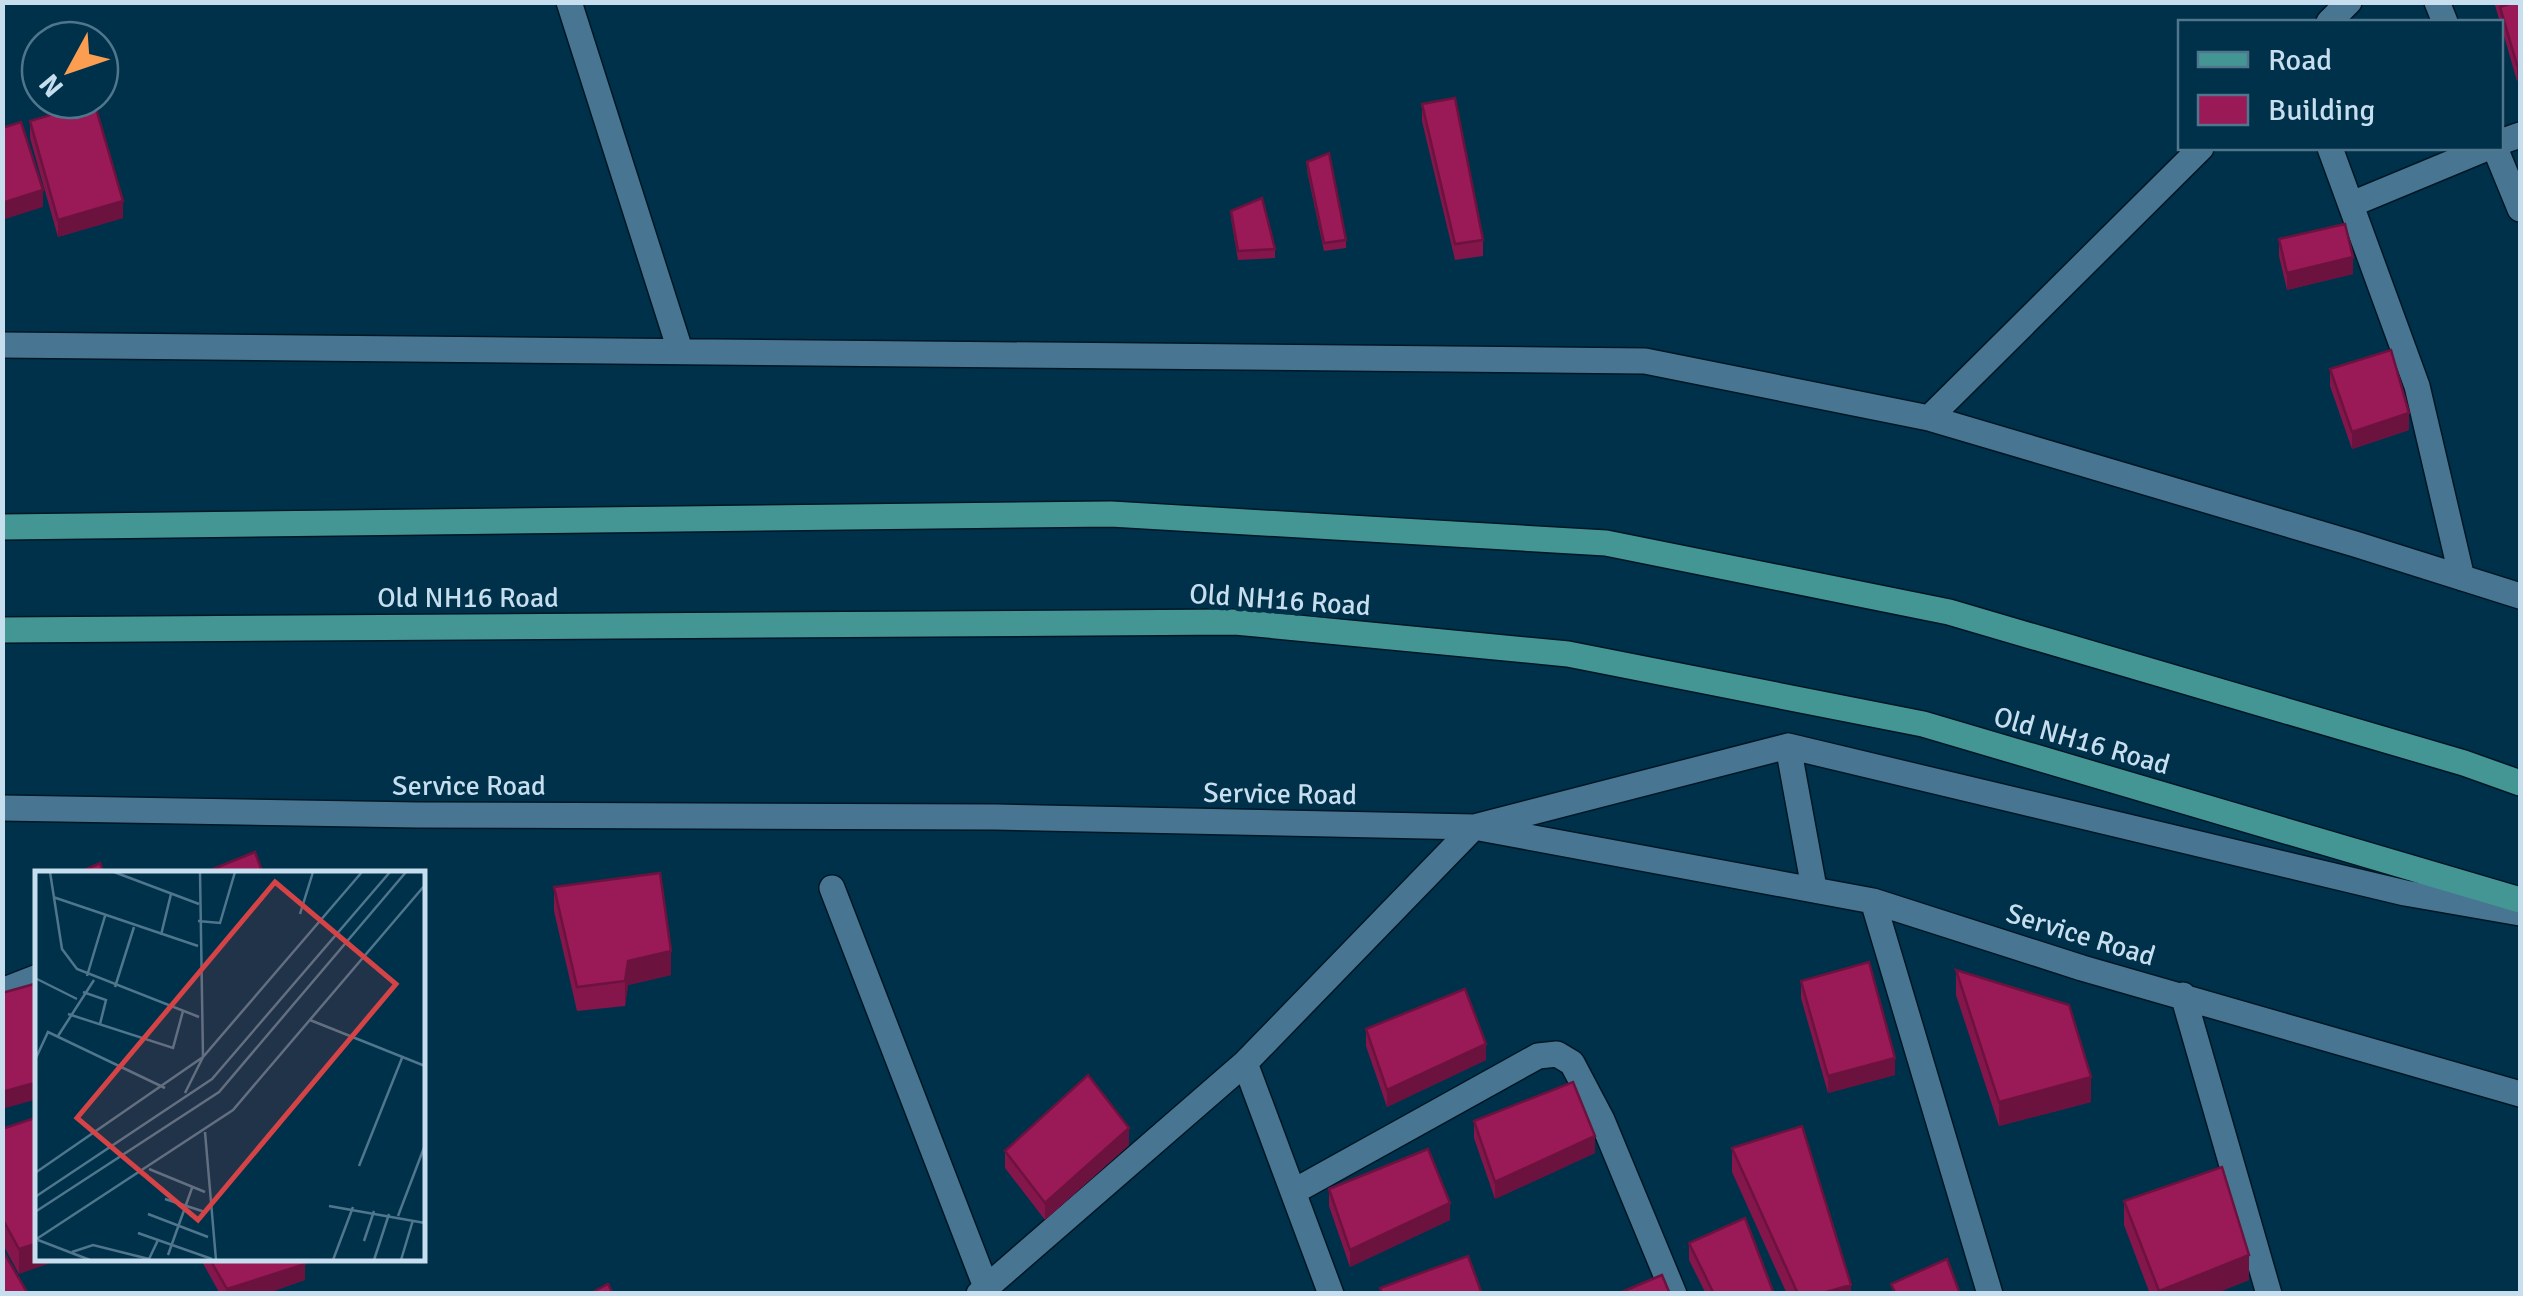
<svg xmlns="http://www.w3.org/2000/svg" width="2523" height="1296" font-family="Signika,sans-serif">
  <rect width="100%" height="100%" fill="#00314a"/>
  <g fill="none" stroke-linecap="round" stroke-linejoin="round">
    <g stroke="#011725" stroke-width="28">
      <path id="minor" d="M569,2L680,350
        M2437,2L2445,22
        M2329,22L2349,2
        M2500,142L2520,135
        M2330,148L2417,386L2462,578
        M2495,148L2520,209
        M2352,204L2487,148
        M2,345L1645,361L1929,418L2355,544L2520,596
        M1929,418L2201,148
        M1788,746L1814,888
        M2,808L417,815L996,817L1474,827L1873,901L2082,968L2520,1094
        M832,888L986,1287
        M1873,901L1990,1294
        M2,991L38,977
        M2183,995L2269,1294
        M1245,1063L1331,1294
        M1293,1192L1538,1056L1557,1054L1572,1063L1602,1120L1674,1294
        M979,1294L1245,1063L1474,827L1788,746L2405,893L2520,913"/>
    </g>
    <g stroke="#011725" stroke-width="28">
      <path id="major" d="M2,527L1111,514L1606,543L1949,612L2464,763L2520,783
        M2,630L1235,622L1568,654L1923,724L2520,900"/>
    </g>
    <use href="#minor" stroke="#487692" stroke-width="25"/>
    <use href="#major" stroke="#449694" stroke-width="25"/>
  </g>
  <path fill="#84164c" d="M2494,2H2520L2517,81L2500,22Z
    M1422,104L1483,240V256L1455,260L1422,121Z
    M30,121L123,218L58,237L30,138Z
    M1307,162L1346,240V248L1324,251L1307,171Z
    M1231,211L1275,249V258L1238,260L1231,219Z
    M2279,239L2353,274L2287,290L2279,256Z
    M2330,369L2409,430L2352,449L2330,386Z
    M554,887L671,975L628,985L625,1006L577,1011L554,911Z
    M1956,970L2091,1102L1999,1126L1956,995Z
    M1801,981L1895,1075L1828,1093L1801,998Z
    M1366,1029L1486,1060L1387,1107L1366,1046Z
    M38,1117L19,1274L2,1243V1129Z
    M1474,1121L1595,1153L1495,1199L1474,1138Z
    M1129,1145L1045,1220L1005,1168V1151Z
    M1732,1148L1851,1294H1787L1732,1172Z
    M1329,1189L1450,1220L1350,1267L1329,1206Z
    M2124,1201L2249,1280L2214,1294H2150L2124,1225Z
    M1689,1243L1774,1294H1706L1689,1260Z
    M200,1258H303L305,1280L265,1294H220Z"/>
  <path fill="#6c123e" d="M2520,64V80L2517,81V65Z
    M43,190V207L2,220V203Z
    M123,201V218L58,237V220Z
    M2353,257V274L2287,290V273Z
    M2409,413V430L2352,449V432Z
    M671,951V975L628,985L625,1006V981L628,961Z
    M1486,1044V1060L1387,1107V1090Z
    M1895,1058V1075L1828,1093V1076Z
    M2091,1077V1102L1999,1126V1102Z
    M38,1082V1099L2,1109V1092Z
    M1129,1128V1145L1045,1220V1203Z
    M1595,1136V1153L1495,1199V1182Z
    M1450,1203V1220L1350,1267V1250Z
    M38,1243V1258H65L19,1274V1249Z
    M2249,1255V1280L2214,1294H2159V1291Z
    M305,1264V1280L265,1294H227V1289Z
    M1851,1285V1294H1819Z"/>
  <path fill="#9a1a58" stroke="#6c123e" stroke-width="2.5" d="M2515,2H2520V64L2517,65L2500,7Z
    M1455,98L1483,240L1455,244L1422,104Z
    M94,102L123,201L58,220L30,121Z
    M21,122L43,190L2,203V128Z
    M1329,153L1346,240L1324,243L1307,162Z
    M1262,198L1275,249L1238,251L1231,211Z
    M2345,224L2353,257L2287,273L2279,239Z
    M2391,350L2409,413L2352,432L2330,369Z
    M255,852L263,874H201Z
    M100,863L104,874H76Z
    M660,873L671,951L628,961L625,981L577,987L554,887Z
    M1869,962L1895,1058L1828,1076L1801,981Z
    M1956,970L2069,1005L2091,1077L1999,1102Z
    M38,983V1082L2,1092V993Z
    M1465,989L1486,1044L1387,1090L1366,1029Z
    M1088,1075L1129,1128L1045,1203L1005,1151Z
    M1573,1082L1595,1136L1495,1182L1474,1121Z
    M38,1117V1243L19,1249L2,1218V1129Z
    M1802,1126L1851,1285L1819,1294H1798L1732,1148Z
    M1428,1149L1450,1203L1350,1250L1329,1189Z
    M2222,1167L2249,1255L2159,1291L2124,1201Z
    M1745,1218L1774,1294H1714L1689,1243Z
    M2,1251H3L28,1294H2Z
    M1468,1256L1482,1294H1382L1380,1288Z
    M209,1258H303L305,1264L227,1289Z
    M1947,1259L1960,1294H1896L1891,1284Z
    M1662,1275L1670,1294H1617Z
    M608,1284L613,1294H589Z"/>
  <g text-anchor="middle" stroke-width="10" stroke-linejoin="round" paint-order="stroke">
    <g font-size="28" fill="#c6deee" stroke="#00314a">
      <text x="468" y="607">Old NH16 Road</text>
      <text transform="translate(1280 599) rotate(4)" y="10">Old NH16 Road</text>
      <text transform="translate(2082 740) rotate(16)" y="10">Old NH16 Road</text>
      <text x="469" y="795">Service Road</text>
      <text transform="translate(1280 793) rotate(1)" y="10">Service Road</text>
      <text transform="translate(2081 934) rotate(17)" y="10">Service Road</text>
    </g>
  </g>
  <g transform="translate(35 871)">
    <rect width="390" height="390" fill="#00314a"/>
    <path fill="none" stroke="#4f768c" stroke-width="2.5" d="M15,1L27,78L42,98L164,146M79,1L164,33M18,26L163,75M265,43L278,1M163,50L185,52L200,1M126,64L136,23M52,105L70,45M0,107L42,128M80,116L99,56M48,121L71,129L65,153M33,143L138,177L148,140M275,149L390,195M23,165L59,109M0,189L13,161L130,217M150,222L168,186L165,1M170,261L181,389M324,295L367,187M114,298L170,321M0,302L168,186L327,1M0,326L177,208L355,1M130,328L170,341M294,335L390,352M0,341L184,221L371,1M113,343L173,366M363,345L390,274M103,362L177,388M0,369L198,239L390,14M3,369L55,389M329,370L339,340M37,381L58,374L114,388L123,369M133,384L157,317M298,389L318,336M339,389L354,343M366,389L378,349"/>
    <path fill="#d44346" fill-opacity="0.15" stroke="#d44346" stroke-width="5" d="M240,11L361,113L163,349L42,247Z"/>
    <rect width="390" height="390" fill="none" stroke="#c6deee" stroke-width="5"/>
  </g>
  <rect width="2523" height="1296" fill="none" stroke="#c6deee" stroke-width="10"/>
  <rect x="2178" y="20" width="325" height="130" fill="#00314a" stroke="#4f768c" stroke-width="2.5"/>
  <rect x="2198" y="52" width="50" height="15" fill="#449694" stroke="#4f768c" stroke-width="2.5"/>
  <text x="2268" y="70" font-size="30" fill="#c6deee">Road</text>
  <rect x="2198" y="95" width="50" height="30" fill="#9a1a58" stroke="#4f768c" stroke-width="2.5"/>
  <text x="2268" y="120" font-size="30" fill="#c6deee">Building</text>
  <g transform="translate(70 70) rotate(230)"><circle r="48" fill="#00314a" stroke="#4f768c" stroke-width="2.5"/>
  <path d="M0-8L18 38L0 25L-18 38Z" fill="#fb9e52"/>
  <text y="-15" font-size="28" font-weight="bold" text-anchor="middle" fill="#c6deee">N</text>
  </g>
</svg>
